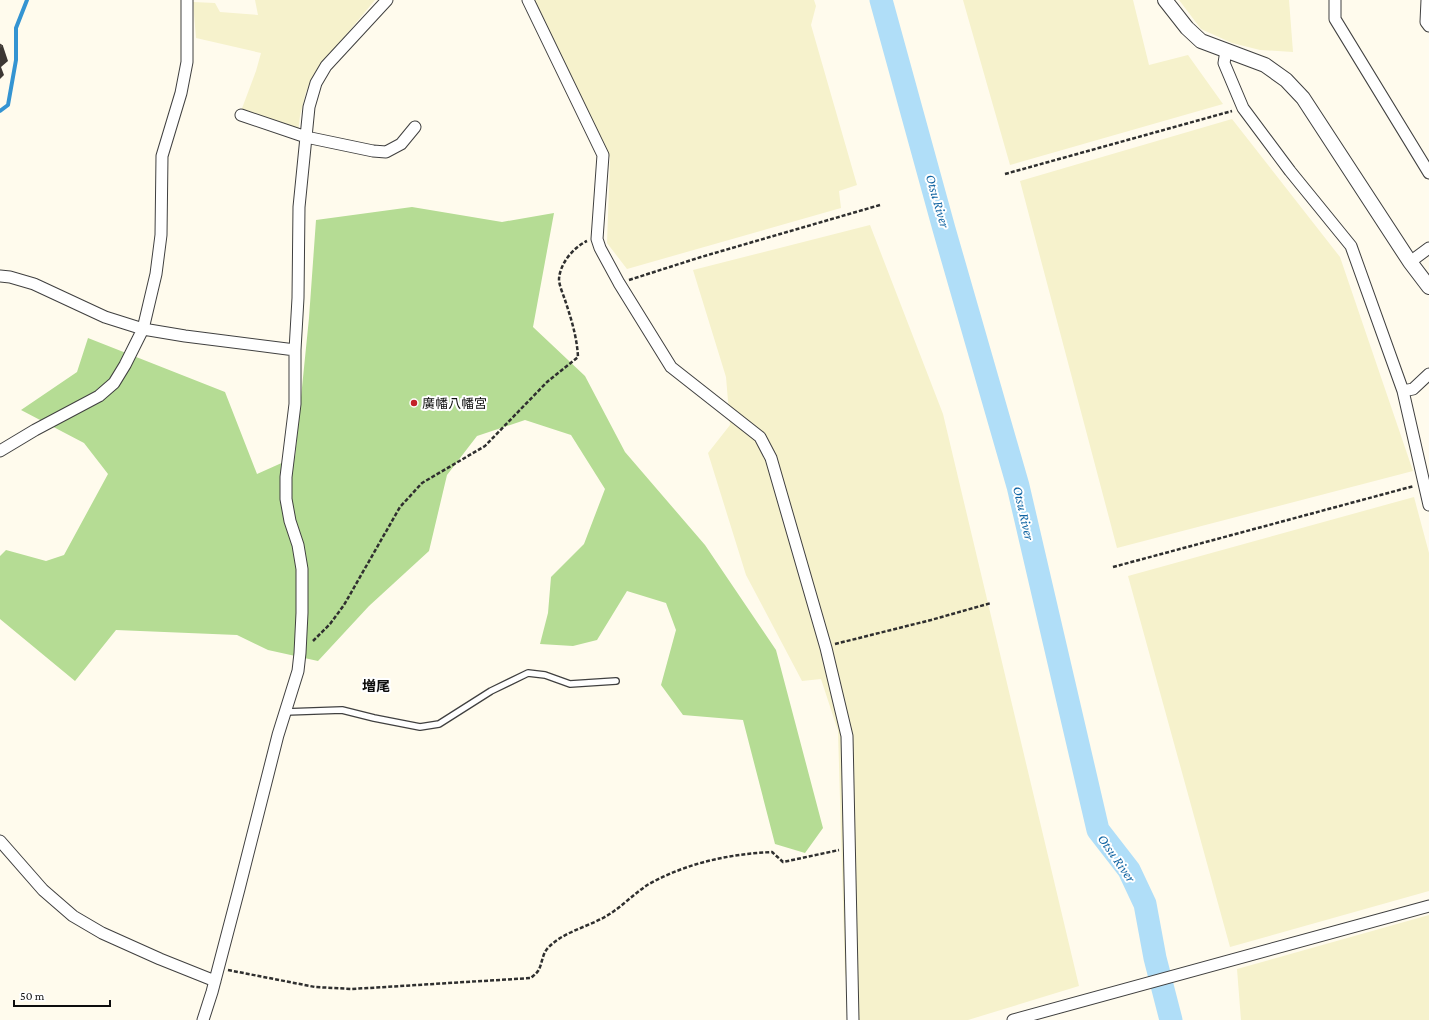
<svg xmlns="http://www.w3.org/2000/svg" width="1429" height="1020" font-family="'Crimson Pro','Noto Sans JP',serif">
  <rect width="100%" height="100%" fill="#fffbed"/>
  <path fill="#f6f2cc" d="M255,0H375L316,71L306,92L300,116L298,132L241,111L256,71L261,53L196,38L193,2L215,3L220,12L258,15Z
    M535,0H814L816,6L811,25L857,185L839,191L841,208L627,269L607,243L610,158Z
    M963,0H1133L1149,65L1188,55L1223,104L1010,165Z
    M1179,0H1289L1293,52L1260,50L1232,43L1201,29Z
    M1232,119L1340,257L1413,471L1117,548L1020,181Z
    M870,225L943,414L1079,986L968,1020H856L845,973L838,731L821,679L802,681L746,575L708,453L730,425L726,377L693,270Z
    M1414,497L1429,553V891L1230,947L1128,576Z
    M1429,915V1020H1241L1237,969Z"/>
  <path fill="#b5dc94" d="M412,207L502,222L554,213L533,327L585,376L625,452L705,545L776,650L823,828L805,853L775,844L743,720L683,715L661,685L676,630L666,603L627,591L597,640L573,646L540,644L548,613L551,577L584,544L605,489L571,435L525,420L477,436L447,475L429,551L369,606L318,661L268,650L237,635L116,630L75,681L0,619V556L6,550L46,561L64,555L108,474L84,443L21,410L77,372L88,338L225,392L257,474L295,457L309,318L316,220Z"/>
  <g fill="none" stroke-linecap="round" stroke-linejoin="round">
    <path stroke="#3494d2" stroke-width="4" d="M0,111L8,105L16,60V28L27,0"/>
    <path stroke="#b0def8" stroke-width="23" d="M881,0L944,229L1018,486L1098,830L1129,870L1145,904L1155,958L1171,1020"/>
    <g stroke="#404040" stroke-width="8">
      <path id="service" d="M285,712L342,710L374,718L420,727L439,724L491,691L528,673L545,675L570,684L616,681"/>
    </g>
    <g stroke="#404040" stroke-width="13">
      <path id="minor" d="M528,0L603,155L597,239L600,248L619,283L671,367L760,437L771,458L826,648L847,736L853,1020
        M1335,0V19L1429,173
        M1427,0L1426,22L1429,26
        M1226,51L1224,63L1243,108L1290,171L1351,246L1403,391L1429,505
        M241,115L306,137L373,151L386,152L401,144L415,127
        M1410,262L1429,248
        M0,276L10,277L34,284L105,317L143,329L185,336L295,350
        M1403,391L1413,389L1429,374
        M0,451L35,430L99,396L114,383L125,365L143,329L156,274L161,235L162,156L181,93L187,62V0
        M0,841L43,890L73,916L102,933L160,959L215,981
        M203,1020L212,992L239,889L278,735L298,671L300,653L302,613V569L298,545L290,521L286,499V477L295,404V350L298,298L299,207L309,107L316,83L326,66L387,0
        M1013,1020L1429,906"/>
    </g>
    <g stroke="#404040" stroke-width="16">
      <path id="tertiary" d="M1165,0L1187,28L1201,41L1265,65L1286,80L1303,98L1410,262L1429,287"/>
    </g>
    <path stroke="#2f2f2f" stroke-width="2.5" stroke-dasharray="4 2" stroke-linecap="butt" d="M1005,174L1232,111
      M629,280L701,257L880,205
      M1113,567L1414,486
      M313,641L330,624L344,605L400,507L422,483L485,446L547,382L578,357C577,337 571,318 565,300C563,294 559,285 559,279C560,263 574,247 587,241
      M835,644L931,620L991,603
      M228,970L315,987L352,989L531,978C533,976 536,974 538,971C542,965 542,955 547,949C561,933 584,928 603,918C620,909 633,894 649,884C687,863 729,854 772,852L783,862L839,850"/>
    <use href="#service" stroke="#fff" stroke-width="5.5"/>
    <use href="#minor" stroke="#fff" stroke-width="11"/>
    <use href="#tertiary" stroke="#fff" stroke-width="14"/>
  </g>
  <path fill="#3c3733" d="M3,46L8,61L1,67L4,75L0,79V49Z"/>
  <path fill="#564e49" stroke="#3c3733" d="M0,44L3,46L0,49Z"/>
  <circle fill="#c22029" stroke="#fff" stroke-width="1.5" cx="414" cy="403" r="4"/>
  <g text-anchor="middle" stroke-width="4" stroke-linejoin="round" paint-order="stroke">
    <g font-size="13" fill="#0d0d0d" stroke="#fff" text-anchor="start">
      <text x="422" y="408">廣幡八幡宮</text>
    </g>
    <g font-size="14" font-style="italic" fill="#1265a3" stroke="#fff">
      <text transform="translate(938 201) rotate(74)" y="5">Otsu River</text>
      <text transform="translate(1024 513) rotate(77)" y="5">Otsu River</text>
      <text transform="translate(1117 858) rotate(55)" y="5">Otsu River</text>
    </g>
    <g font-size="14" font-weight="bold" fill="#0d0d0d" stroke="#fff">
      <text x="376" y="691">増尾</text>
    </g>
  </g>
  <path d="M14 1000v6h96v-6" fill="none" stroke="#0d0d0d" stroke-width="2"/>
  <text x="20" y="1000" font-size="12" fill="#0d0d0d" stroke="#ffffff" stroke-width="3" paint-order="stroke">50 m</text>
</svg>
